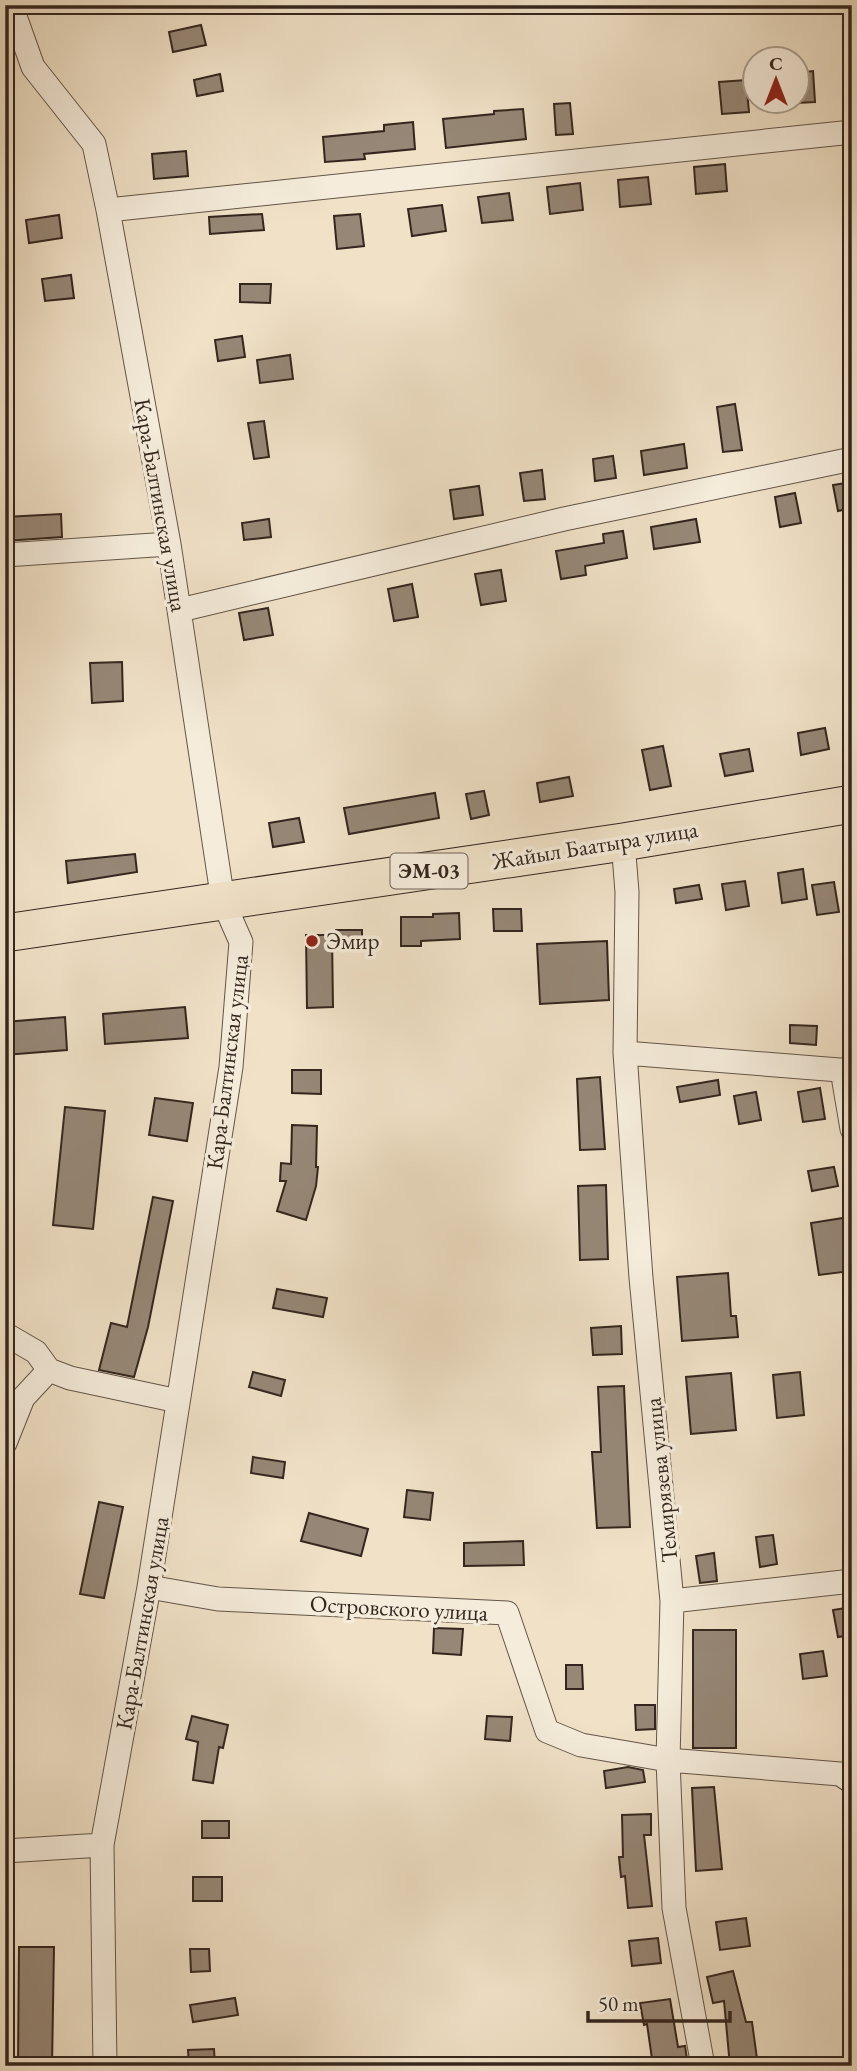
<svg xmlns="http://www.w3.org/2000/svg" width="857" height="2071" font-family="'EB Garamond',serif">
  <rect width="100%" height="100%" fill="#f0e1c7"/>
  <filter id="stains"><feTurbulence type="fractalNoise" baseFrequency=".00286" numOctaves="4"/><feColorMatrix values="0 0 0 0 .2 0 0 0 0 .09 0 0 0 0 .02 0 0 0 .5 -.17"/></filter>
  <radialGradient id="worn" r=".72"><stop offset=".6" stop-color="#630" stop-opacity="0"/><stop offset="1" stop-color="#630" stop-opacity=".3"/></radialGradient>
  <path fill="#968776" stroke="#34261e" stroke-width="2" d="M201,25L206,45L173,52L169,32Z
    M813,71L815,102L797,103V73Z
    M220,74L223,91L197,96L194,80Z
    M746,80L749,112L722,114L719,82Z
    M570,103L573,134L556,135L554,104Z
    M523,109L526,139L446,148L443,119L494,114V111Z
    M413,122L415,149L364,154L365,159L325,162L323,137L384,131V125Z
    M186,151L188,176L154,179L152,154Z
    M725,164L727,191L696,194L694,167Z
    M648,177L651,204L620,207L618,180Z
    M580,183L583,210L550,214L547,187Z
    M509,193L513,220L482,223L478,197Z
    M442,205L446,231L412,236L408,209Z
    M262,214L264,230L210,234L209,217Z
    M360,214L364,246L337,249L334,216Z
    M59,215L62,238L29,243L26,220Z
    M71,275L74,298L45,301L42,279Z
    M240,284H271L270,303L240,302Z
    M242,336L245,357L218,361L215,340Z
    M290,355L293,379L260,383L257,360Z
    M735,404L742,450L723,452L717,407Z
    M264,421L269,457L254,459L248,423Z
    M684,444L687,468L644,475L641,451Z
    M613,456L616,478L595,481L593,459Z
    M542,470L545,499L524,501L520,473Z
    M852,482V508L838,511L833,485Z
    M479,486L483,515L454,519L450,490Z
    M795,493L801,523L780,527L775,497Z
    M61,514L62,537L5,541V517Z
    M269,519L271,537L244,540L242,523Z
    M696,519L700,542L654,549L651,527Z
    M623,531L627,558L585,566L586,575L561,579L556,551L604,543L603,534Z
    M501,570L506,601L481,605L475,574Z
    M412,584L418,617L394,621L388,589Z
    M268,608L273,635L244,640L239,613Z
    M122,662L123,701L92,703L90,663Z
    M825,728L829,749L801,755L798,733Z
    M663,746L671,786L650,790L642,750Z
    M749,749L753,771L725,776L720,754Z
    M569,777L573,796L540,802L537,783Z
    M484,791L489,815L471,819L466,794Z
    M435,793L439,818L349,834L344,808Z
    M299,818L304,842L273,847L269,823Z
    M135,854L137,872L68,883L66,861Z
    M803,869L807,899L782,903L778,873Z
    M745,881L749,906L726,910L722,884Z
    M834,882L839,912L817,915L812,885Z
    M699,885L702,899L676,903L674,889Z
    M493,909H521L522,931H494Z
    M459,913L460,939L421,941V946H401V917H433V914Z
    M336,930H362V947L336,948Z
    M306,935H332L333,1007L307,1008Z
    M607,941L609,1000L540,1004L537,944Z
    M185,1007L188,1038L105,1044L103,1014Z
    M65,1017L67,1050L5,1055V1022Z
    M790,1025L817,1026L816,1045L790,1043Z
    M292,1070H321V1094L292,1093Z
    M600,1077L605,1149L580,1150L577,1079Z
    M718,1080L720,1095L680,1102L677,1087Z
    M820,1088L825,1119L803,1122L798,1092Z
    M756,1092L761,1120L739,1124L734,1096Z
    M155,1098L193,1103L187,1141L149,1135Z
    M65,1107L105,1111L93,1229L53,1225Z
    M292,1125L317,1126L316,1167H318L316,1186L306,1220L277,1211L286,1181H280L281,1163L291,1164Z
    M834,1167L838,1186L812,1191L808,1171Z
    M606,1185L608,1259L580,1260L578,1186Z
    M153,1197L173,1201L148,1327L134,1377L99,1370L111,1323L127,1327Z
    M843,1218L851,1271L819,1275L811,1223Z
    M728,1273L731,1316H736L738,1337L682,1341L677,1277Z
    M277,1289L327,1298L323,1317L273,1308Z
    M621,1326L622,1354L593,1355L591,1328Z
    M253,1372L285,1380L281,1396L249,1387Z
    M800,1372L804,1415L777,1418L773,1375Z
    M731,1373L736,1430L691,1434L686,1377Z
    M624,1386L630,1527L597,1528L592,1452H601L598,1387Z
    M253,1457L285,1462L283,1478L251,1473Z
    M407,1490L433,1493L430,1520L404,1517Z
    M99,1502L123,1507L104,1598L80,1594Z
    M309,1513L368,1529L361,1556L301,1541Z
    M773,1535L777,1564L760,1567L756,1537Z
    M523,1541L524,1565L464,1566V1543Z
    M714,1553L717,1581L700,1583L696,1556Z
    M852,1607V1635L838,1637L833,1610Z
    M434,1628L463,1629L461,1655L433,1653Z
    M693,1630H736V1748H693Z
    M823,1651L827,1676L803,1679L800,1654Z
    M566,1665H582L583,1689H566Z
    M635,1705H655V1729L636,1730Z
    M192,1716L228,1725L223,1748L219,1747L213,1783L193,1780L198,1742L186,1739Z
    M487,1716L512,1717L510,1741L485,1739Z
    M628,1767L643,1770L645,1782L606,1788L604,1771Z
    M714,1787L722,1869L696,1871L692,1788Z
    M651,1814V1835H644L652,1906L628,1908L625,1876L621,1877L619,1857H623L622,1815Z
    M202,1821H229V1838H202Z
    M193,1877H222V1901H193Z
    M746,1918L750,1946L720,1950L716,1922Z
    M658,1938L661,1963L632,1966L629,1941Z
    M19,1947H54L52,2066H18Z
    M190,1949H209L210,1971L191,1972Z
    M733,1971L746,2022H752L758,2066H730L724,2001L713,2003L707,1977Z
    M235,1998L238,2015L193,2022L190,2005Z
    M670,1999L678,2047L685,2046L688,2066H653L647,2024L644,2025L640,2003Z
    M214,2049L215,2066H189L188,2050Z"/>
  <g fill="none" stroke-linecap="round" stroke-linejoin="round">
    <g stroke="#635548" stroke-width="25">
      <path id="minor" d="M11,5L33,67L94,144L108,210L169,544L223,901L241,942L231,1067L149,1587L102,1845L105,2066
        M108,210L852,132
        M5,555L169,544
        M180,610L564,519L852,459
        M623,842L627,892L625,1053L641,1278L672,1601L668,1760L674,1908L703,2066
        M625,1053L852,1071
        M842,1070L852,1129
        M5,1334L36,1352L49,1370L70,1378L178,1401
        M5,1443L23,1398L49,1370
        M149,1587L218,1599L507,1613L547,1731L581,1745L668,1760L840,1774L852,1782
        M672,1601L852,1581
        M5,1851L102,1845"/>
    </g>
    <g stroke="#34261e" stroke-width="39">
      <path id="trunk" d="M5,933L623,842L852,804"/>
    </g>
    <use href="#minor" stroke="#f5ecdb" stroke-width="23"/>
    <use href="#trunk" stroke="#f0e1c7" stroke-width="37"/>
  </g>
  <circle fill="#8f2418" stroke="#f5ecdb" stroke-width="2.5" cx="312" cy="941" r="7"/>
  <g text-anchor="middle" stroke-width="7" stroke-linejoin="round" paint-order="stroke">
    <rect fill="#f5ecdb" stroke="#6e6157" stroke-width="2" x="390.5" y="853.5" width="77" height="35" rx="5"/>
    <g font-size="21" font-weight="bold" fill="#34261e">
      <text x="429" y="878">ЭМ-03</text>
    </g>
    <g font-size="23" fill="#34261e" stroke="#f5ecdb">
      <text transform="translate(161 505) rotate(80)" y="8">Кара-Балтинская улица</text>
      <text transform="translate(595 845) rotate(-9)" y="8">Жайыл Баатыра улица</text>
      <text transform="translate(227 1062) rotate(-83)" y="8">Кара-Балтинская улица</text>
      <text transform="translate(661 1480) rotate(-96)" y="8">Темирязева улица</text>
      <text transform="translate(399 1608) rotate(3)" y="8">Островского улица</text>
      <text transform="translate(142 1623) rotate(-80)" y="8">Кара-Балтинская улица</text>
    </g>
    <g font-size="23" fill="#34261e" stroke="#f5ecdb" text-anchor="start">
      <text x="326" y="949">Эмир</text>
    </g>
  </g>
  <rect width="857" height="2071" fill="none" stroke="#f0e1c7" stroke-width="28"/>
  <rect x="7" y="7" width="843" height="2057" fill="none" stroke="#34261e" stroke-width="3.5"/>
  <rect x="14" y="14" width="829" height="2043" fill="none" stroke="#34261e" stroke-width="2"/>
  <g transform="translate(776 80)"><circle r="33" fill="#f5ecdb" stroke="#a89d8f" stroke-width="2"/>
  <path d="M0-5L12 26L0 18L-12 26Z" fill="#8f2418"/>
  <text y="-10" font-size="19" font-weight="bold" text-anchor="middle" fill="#34261e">С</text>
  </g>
  <path d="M588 2011v10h142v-10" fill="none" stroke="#34261e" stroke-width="3.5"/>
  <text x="598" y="2011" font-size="21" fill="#34261e" stroke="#f5ecdb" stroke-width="5" paint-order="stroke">50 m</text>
  <rect width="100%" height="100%" filter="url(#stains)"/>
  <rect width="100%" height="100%" fill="url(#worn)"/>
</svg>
